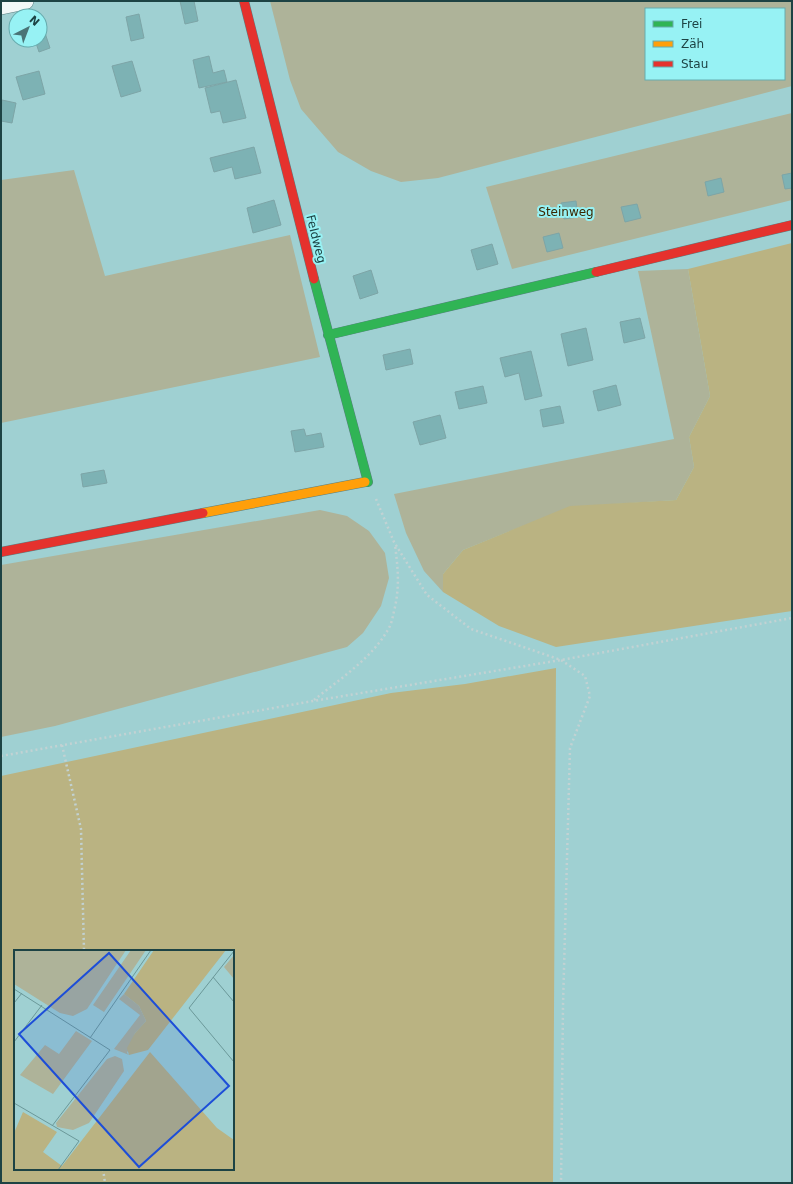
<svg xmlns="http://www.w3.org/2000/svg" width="793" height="1184" font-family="'DejaVu Sans',sans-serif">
  <rect width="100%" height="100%" fill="#9fd0d2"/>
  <path fill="#aeb399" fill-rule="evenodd" d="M270,1H792V86L438,178L401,182L371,171L338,152L301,109L290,80ZM646,9H784V79H646Z
    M792,113V200L512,269L486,187Z
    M74,170L105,276L290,235L320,357L1,423V180Z
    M688,269L710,396L689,437L694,467L676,500L570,507L463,550L443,574V592L424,571L406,533L394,494L674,439L638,271Z
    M320,510L347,516L369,531L385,553L389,578L381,606L363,633L347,647L55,726L1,737V565Z"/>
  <path fill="#bab382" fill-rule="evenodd" d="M792,243V611L556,647L499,626L443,592V574L463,550L570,506L676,500L694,467L689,437L710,396L688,269Z
    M556,668L553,1183H1V776L391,693L465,684ZM15,951H233V1169H15Z"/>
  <path fill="#7db2b4" stroke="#7da5a7" d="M180,1H194L198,21L185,24Z
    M139,14L144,38L131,41L126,17Z
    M43,27L50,48L39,52L35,40H40V28Z
    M209,56L213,73L224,70L227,82L199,88L193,60Z
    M132,61L141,91L121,97L112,66Z
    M39,71L45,94L23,100L16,77Z
    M236,80L246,118L223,123L220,111L211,113L205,88Z
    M2,100L16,103L12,123L1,121Z
    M254,147L261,173L235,179L232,167L214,172L210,158Z
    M792,173V188L785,189L782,175Z
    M721,178L724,192L708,196L705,182Z
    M274,200L281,225L253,233L247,208Z
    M576,201L578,217L564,219L561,203Z
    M637,204L641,218L625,222L621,207Z
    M559,233L563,248L547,252L543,237Z
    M492,244L498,264L477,270L471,250Z
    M371,270L378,293L360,299L353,276Z
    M640,318L645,338L624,343L620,322Z
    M586,328L593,360L568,366L561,334Z
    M410,349L413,364L386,370L383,355Z
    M531,351L542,396L525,400L519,373L505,377L500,358Z
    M616,385L621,405L598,411L593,391Z
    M483,386L487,403L459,409L455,392Z
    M560,406L564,423L543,427L540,410Z
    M440,415L446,438L420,445L413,422Z
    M304,429L306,436L321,433L324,447L295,452L291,431Z
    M104,470L107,483L83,487L81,474Z"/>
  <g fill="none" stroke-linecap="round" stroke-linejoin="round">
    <g stroke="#597f81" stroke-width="18">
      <path id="street" d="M1,6L25,1"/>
    </g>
    <g stroke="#597f81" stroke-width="10">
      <path id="fast" d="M314,279L368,482H365
        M328,335L596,272"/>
    </g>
    <g stroke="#597f81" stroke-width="10">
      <path id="slow" d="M203,513L365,482"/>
    </g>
    <g stroke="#597f81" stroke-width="10">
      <path id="jam" d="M244,1L314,279
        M596,272L792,225
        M1,552L203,513"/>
    </g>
    <path stroke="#c2d2d3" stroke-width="2.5" stroke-dasharray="2 3" stroke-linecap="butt" d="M376,499L394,542L427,595L471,629L561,660L585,676L590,696L570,748L563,1005L561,1183
      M314,700C341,678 374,657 390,626C392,621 393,616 394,611C400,588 398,568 395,545
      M62,745L81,829L84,951
      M1,756L313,701L561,660L792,618
      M103,1169L105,1183"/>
    <use href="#street" stroke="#f1f8f8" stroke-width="17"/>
    <use href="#fast" stroke="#30b455" stroke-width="9"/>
    <use href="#slow" stroke="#ff9f0a" stroke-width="9"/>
    <use href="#jam" stroke="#e5322d" stroke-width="9"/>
  </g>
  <g text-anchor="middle" stroke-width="4" stroke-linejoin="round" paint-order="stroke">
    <g font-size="12" fill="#3b2600" stroke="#97f2f4">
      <text x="566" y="216">Steinweg</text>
    </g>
    <g font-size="12" fill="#1d4344" stroke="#97f2f4">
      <text transform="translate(316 239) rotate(76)" y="4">Feldweg</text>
    </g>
  </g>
  <g transform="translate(14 950)">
    <rect width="220" height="220" fill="#9fd0d2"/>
    <path d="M0,0H112L73,59L59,66L46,63L0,34ZM117,0H132L90,62L79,55ZM220,5V29L210,17ZM110,44L125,56L132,71L121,83L113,103L115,105L100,99L126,65L105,49ZM62,81L78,91L39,144L6,125L31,95L45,104ZM101,106L108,109L110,121L75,173L59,180L43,177L42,173L93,109Z" fill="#aeb399"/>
    <path d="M140,0H212L134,100L115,105L113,98L121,83L132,71L125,56L110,44ZM136,102L203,178L220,190V220H0V183L9,162L43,182L29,202L48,216Z" fill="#bab382"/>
    <path fill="none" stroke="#6b9899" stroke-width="1" d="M220,1L175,58L220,112M199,27L220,52M0,39L96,100L38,176M0,53L8,43M76,88L137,0M0,92L28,55M0,153L65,191L44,220"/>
    <path fill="#1d4ed8" fill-opacity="0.15" stroke="#1d4ed8" stroke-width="2" d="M95,3L215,136L125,217L5,84Z"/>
    <rect width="220" height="220" fill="none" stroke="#1d4344" stroke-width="2"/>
  </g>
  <rect width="793" height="1184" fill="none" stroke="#1d4344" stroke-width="4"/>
  <rect x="645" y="8" width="140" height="72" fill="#97f2f4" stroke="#66acae"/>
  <rect x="653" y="21" width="20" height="6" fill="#30b455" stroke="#66acae"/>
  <text x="681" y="28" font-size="12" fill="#1d4344">Frei</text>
  <rect x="653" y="41" width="20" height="6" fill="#ff9f0a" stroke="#66acae"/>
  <text x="681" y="48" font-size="12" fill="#1d4344">Zäh</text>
  <rect x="653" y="61" width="20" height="6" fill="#e5322d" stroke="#66acae"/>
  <text x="681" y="68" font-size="12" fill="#1d4344">Stau</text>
  <g transform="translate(28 28) rotate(42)"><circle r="19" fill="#97f2f4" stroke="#66acae"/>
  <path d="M0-3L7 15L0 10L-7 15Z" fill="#4a7476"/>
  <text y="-6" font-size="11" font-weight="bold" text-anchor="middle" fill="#1d4344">N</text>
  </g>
</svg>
